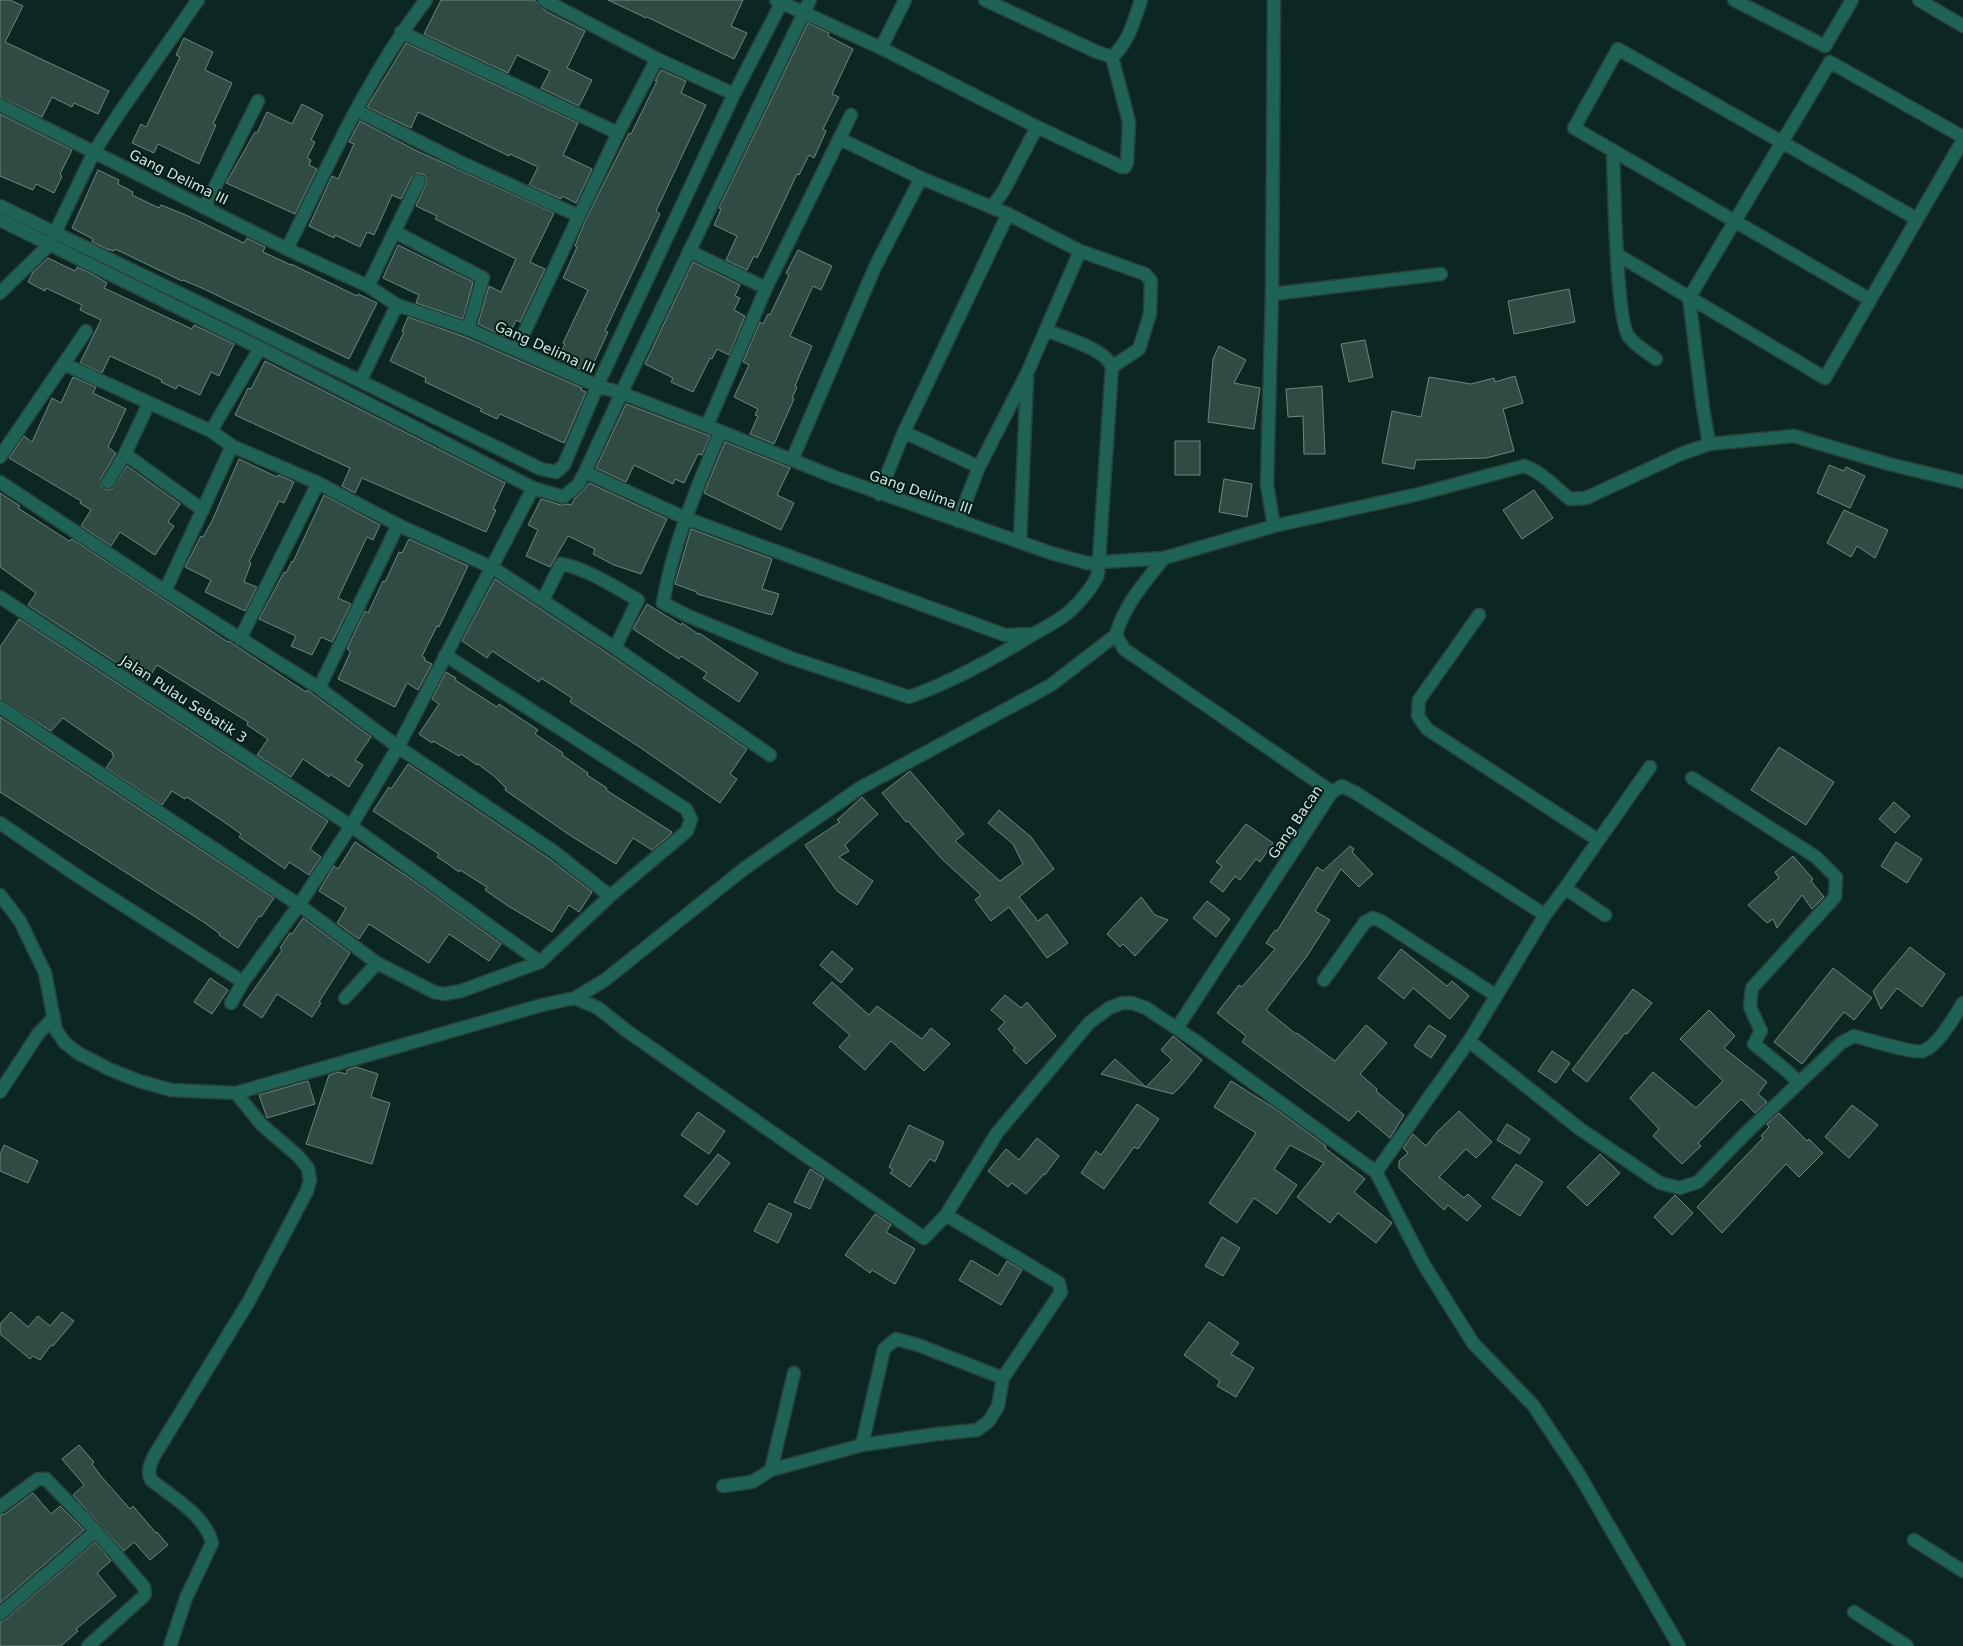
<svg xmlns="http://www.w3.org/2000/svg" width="1963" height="1646" font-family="'DejaVu Sans',sans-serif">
  <rect width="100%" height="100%" fill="#0c2721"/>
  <path fill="#304b44" stroke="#6a877f" d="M0,0H10L23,6L5,42L109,91L98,114L74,103L72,107L52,97L42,117L0,97Z
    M441,0H534L547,12L585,31L567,68L592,80L579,106L541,88L550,71L517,55L508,73L424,34Z
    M608,0H743L731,26L747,33L734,59L647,17L646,18Z
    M808,23L829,33L828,36L853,49L832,94L839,97L823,129L826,131L814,158L809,155L799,175L797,174L764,244L757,258L754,256L747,270L726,260L737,236L714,225L721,209L719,208Z
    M184,38L213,52L205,70L232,83L213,124L216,125L199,164L158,144L154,153L132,143L141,124L146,127L180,57L176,55Z
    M406,43L578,123L563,155L592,169L576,203L562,196L561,199L529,185L538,167L510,154L509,156L418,112L411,128L367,107Z
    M661,70L686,81L681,93L706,105L656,211L660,214L605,331L608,332L589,373L557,359L565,344L563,343L588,290L563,278L577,247L575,246L586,219L629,133L631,134L657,81H655Z
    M302,104L323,115L311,140L315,142L307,158L311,160L309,165L317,169L295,214L226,183L255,132L257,133L267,112L292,124Z
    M0,114L72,150L60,174L62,176L54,193L36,184L33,190L0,176Z
    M360,121L417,151L554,213L530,262L545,269L520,322L516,320L508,338L478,324L489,286L501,292L516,259L435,219L437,216L416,206L426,184V177L423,174L418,173L412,177L401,199L392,195L374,235L367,232L360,247L335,235L334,238L309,226L332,176L338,179L354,144L349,142Z
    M98,170L119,180L118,184L133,192L132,195L159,208L161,205L186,215L244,243L247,238L265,247L263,252L291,265V264L357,296L358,294L377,303L349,359L204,289L183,280L182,281L115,249L114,251L107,249L92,242L93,239L72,228Z
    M398,245L473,282L463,319L416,303L419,295L383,278Z
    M798,250L832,266L821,290L813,286L790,336L812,346L795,386L797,387L792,398L794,399L774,444L750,434L758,416L755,415L758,409L734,397L749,365L743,362L760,322L763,324L768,314L770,315L789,275L786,273Z
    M48,258L75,271L77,267L94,275L107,283L104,288L179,323L192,329L194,325L234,344L219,376L211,372L200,395L178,385L176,389L161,382L162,380L110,356L102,373L80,363L101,320L80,310L82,305L46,288L45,291L28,282L33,272Z
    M693,262L740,285L735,296L740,298L734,310L745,316L729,355L717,349L712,359L710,358L693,392L671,382L673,378L645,364Z
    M1569,289L1575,322L1514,334L1508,301Z
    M408,317L465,337L582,388L581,390L586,392L564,443L500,414L497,419L480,411L482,409L425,382L426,378L390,361L404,332L402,331Z
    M1365,340L1373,377L1349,382L1341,344Z
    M1219,346L1246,360L1234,383L1260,388L1254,429L1208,422L1213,359Z
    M265,361L505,483L493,509L496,510L486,532L362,478L355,493L342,486L350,468L235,415L248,388L251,389Z
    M1515,376L1523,403L1503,409L1514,451L1486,458L1416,460L1414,469L1382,463L1392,411L1421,417L1429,377L1471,384L1494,378L1495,382Z
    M73,377L96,387L93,393L126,409L108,447L116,453L101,478V486L107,490L112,489L127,466L180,504L168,522L174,526L155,555L120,532L111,546L81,526L91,510L80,503L81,501L9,458L24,436L32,442L52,398L61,403Z
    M1322,386L1325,454H1304L1303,416L1288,417L1286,389Z
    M626,404L710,436L702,455L698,454L684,483L675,479L673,484L634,465L626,482L596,468Z
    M1175,441H1200V475H1175Z
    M725,442L790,468L777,495L794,503L781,530L704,493Z
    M239,459L277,477L278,475L294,482L284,503L279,501L249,562L251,563L244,582L257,587L245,611L205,592L211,580L185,567L201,536L203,537L212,521Z
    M1829,465L1844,471L1846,467L1865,476L1850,508L1817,493Z
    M1224,479L1252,484L1247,517L1219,512Z
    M589,483L667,519L641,574L614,565L593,554L595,549L568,536L550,567L526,556L538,530L528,525L541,499L561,505L568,504L571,505L575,498L583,491Z
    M1534,490L1553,518L1522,539L1503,510Z
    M0,493L20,506L18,508L69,541L72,539L228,642L229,641L233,644L306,692L307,690L314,695L371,737L355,760L363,765L349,787L330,774L329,777L303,759L291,777L257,755L268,739L247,725L248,722L157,665L146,682L28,605L36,593L0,567Z
    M324,495L380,525L373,540L367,537L338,598L351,604L332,642L321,637L312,655L291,646L296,636L259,619L284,572L286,573L292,561L293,562Z
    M1844,510L1888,530L1875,558L1857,546L1851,557L1827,543Z
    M691,529L772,559L762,589L779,594L772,615L697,594V592L675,584Z
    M409,539L468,566L439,627L437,626L422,656L425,658L424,660L432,664L418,690L407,683L395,707L338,679L350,653V651L347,649L365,611L368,613L383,581L385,582L399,552L402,553Z
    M495,579L610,655L747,749L730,774L737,779L720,803L641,748L570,702L572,698L541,678L539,682L492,651L487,658L462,641Z
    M647,604L681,625L682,623L698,634L699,633L758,673L739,702L703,678L707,673L681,656L679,659L633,629Z
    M19,619L328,821L310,849L321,857L309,875L289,862L285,869L239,837L241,834L230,826L187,797L185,799L172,791L162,805L106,768L114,756L112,755L113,753L63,718L51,731L0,699V647Z
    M446,672L456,678L455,680L497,707L499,704L538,730L535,734L563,753L562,755L588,773L587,775L607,788L606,790L672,832L669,836L652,850L633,838L616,864L568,834L505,790L506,788L494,776L478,764L477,765L461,754L459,756L433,741L432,743L419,734L439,704L432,699Z
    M0,717L274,898L261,917L259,916L238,948L219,935L220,934L205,923L0,792Z
    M1779,747L1834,782L1806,825L1751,790Z
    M408,764L548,858L592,892L579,912L569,905L552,932L508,906L485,890L487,887L460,870L459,872L445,862L437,857L439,854L373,811L389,787L391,789Z
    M910,771L964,834L955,841L1000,881L1023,864L1013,844L988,823L999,810L1031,837L1054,869L1019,897L1038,921L1047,914L1068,943L1047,958L1009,907L991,921L975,900L981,895L942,859L908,821L906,822L882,793Z
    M862,797L878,814L845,845L849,851L839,857L873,881L857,905L837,891L805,845L840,822L837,820Z
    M1894,802L1910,816L1895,833L1879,819Z
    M1246,824L1273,843L1260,862L1256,859L1240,880L1235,876L1223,892L1210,882L1222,866L1216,862Z
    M355,842L411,879L501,944L489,961L449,934L429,963L369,924L359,939L337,923L346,908L319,891L334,866L338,869Z
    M1896,842L1922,859L1907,883L1881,866Z
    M1350,846L1354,849L1352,852L1373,874L1359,887L1341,869L1315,911L1330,920L1307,956L1266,1010L1296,1034L1297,1033L1335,1061L1366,1025L1387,1043L1360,1074L1377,1089L1376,1091L1404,1115L1390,1138L1358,1111L1349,1121L1242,1042L1246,1036L1217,1013L1239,985L1242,987L1275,949L1266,943L1275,930L1277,931L1317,867L1323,871Z
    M1793,856L1813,879L1811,881L1824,897L1812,909L1802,895L1777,928L1773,919L1767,923L1748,905L1779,878L1775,872Z
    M1141,897L1155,915L1168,920L1135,956L1123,944L1120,947L1107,934Z
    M1207,901L1230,919L1216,937L1193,918Z
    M303,918L350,953L319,1002L321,1003L312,1017L277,994L262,1018L243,1005L282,950L280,948L290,933L292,934Z
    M1910,947L1945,974L1922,1007L1897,988L1881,1009L1873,991Z
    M1401,949L1447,986L1452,981L1469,996L1450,1019L1413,988L1404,999L1378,978Z
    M832,951L853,969L841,983L820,965Z
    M1833,968L1872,998L1854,1020L1844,1012L1802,1064L1774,1042Z
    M210,978L228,990L212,1014L194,1002Z
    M832,982L869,1015L877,1006L922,1039L931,1028L950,1044L924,1071L891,1041L865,1070L839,1047L850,1035L813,1003Z
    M1633,989L1652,1003L1627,1034L1625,1033L1587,1082L1572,1070Z
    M1005,995L1021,1008L1027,1002L1056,1036L1026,1064L1013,1050L1015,1048L998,1029L1005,1022L991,1010Z
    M1709,1010L1735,1036L1724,1048L1767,1082L1758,1094L1767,1102L1755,1113L1741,1099L1698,1143L1701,1146L1682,1164L1653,1136L1659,1129L1630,1098L1653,1072L1696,1108L1723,1081L1680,1039Z
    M1429,1025L1446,1036L1431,1058L1414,1046Z
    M1173,1036L1202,1060L1183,1084L1173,1094L1146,1087L1172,1060L1161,1050Z
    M1552,1051L1570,1063L1556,1083L1538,1071Z
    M1115,1059L1146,1087L1101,1074Z
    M356,1067L378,1074L371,1097L390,1103L372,1164L306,1144L329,1075L339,1072L346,1074L347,1070Z
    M308,1081L315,1104L267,1118L259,1095Z
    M1231,1081L1274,1108L1326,1146L1325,1148L1365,1179L1354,1192L1392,1223L1376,1243L1338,1213L1330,1223L1297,1197L1324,1163L1290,1145L1274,1169L1297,1185L1277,1214L1254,1198L1237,1223L1209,1203L1256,1133L1214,1107Z
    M1137,1104L1159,1119L1138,1149L1134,1147L1104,1189L1081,1173L1096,1151L1101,1155Z
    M1852,1105L1878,1125L1849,1158L1825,1137Z
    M1459,1111L1492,1142L1476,1158L1466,1149L1439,1177L1464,1198L1468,1194L1481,1206L1467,1221L1448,1205L1444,1210L1399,1168V1161L1408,1153L1403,1148L1413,1134L1426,1146L1438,1131Z
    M698,1112L725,1131L709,1154L681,1135Z
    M1779,1113L1807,1141L1809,1139L1823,1153L1799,1177L1786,1164L1722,1233L1697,1207L1763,1138L1761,1136L1769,1127L1767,1124Z
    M1507,1124L1530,1139L1520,1154L1497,1140Z
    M909,1125L944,1142L935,1162L930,1159L910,1187L890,1173L893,1170L889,1167Z
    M1037,1138L1059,1156L1045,1175L1044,1174L1026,1194L1012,1183L1008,1187L988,1171L1006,1149L1019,1160Z
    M4,1145L38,1161L28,1183L0,1171V1154Z
    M718,1154L730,1163L697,1205L684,1196Z
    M1600,1154L1620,1173L1587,1206L1567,1187Z
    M1516,1164L1543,1182L1520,1216L1492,1198Z
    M810,1169L824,1178L810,1209L794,1202Z
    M1675,1195L1693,1213L1672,1235L1654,1217Z
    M769,1203L792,1214L778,1243L754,1231Z
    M875,1214L891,1225L886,1232L915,1249L895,1284L872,1270L870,1273L845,1255Z
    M1222,1237L1240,1248L1223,1276L1205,1266Z
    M971,1260L998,1276L1007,1261L1022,1270L1001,1305L959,1280Z
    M11,1312L28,1327L38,1316L50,1326L62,1312L74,1321L53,1346L51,1345L40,1360L33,1356L30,1359L0,1334V1324Z
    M1209,1322L1239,1343L1231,1354L1254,1368L1236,1397L1217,1386L1220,1381L1184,1355Z
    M79,1445L94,1462L92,1464L100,1475L130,1509L133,1506L156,1533L157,1532L168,1545L150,1560L134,1542L124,1551L73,1495L84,1485L62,1459Z
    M33,1493L51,1514L60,1506L84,1530L0,1603V1515L5,1514Z
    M95,1542L111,1561L97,1573L116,1596L76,1629L78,1631L61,1646H0V1622L5,1620Z"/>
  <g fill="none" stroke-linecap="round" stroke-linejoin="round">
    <g stroke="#28413c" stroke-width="15">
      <path id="street" d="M544,0L657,59L734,94
        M776,0L881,48L1037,127L1122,167H1125L1127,163L1129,122L1112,57
        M985,0L1097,52L1112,57C1129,42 1134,21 1141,0
        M1274,0L1272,294L1267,485L1274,526L1419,494L1524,466C1543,472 1554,487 1570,499L1586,498L1681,454L1709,444L1794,436L1889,464L1963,482
        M1734,0L1825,46L1852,0
        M1919,0L1963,26
        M401,32L618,133
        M881,48L905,0
        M0,105L287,249L368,286L397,305L468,329L598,386L621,393L707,426L832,476L1051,553L1087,563L1164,558L1274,526
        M356,110L462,163L579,216
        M840,139L921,178L1008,214L1080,251L1145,274L1151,281L1150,314L1139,349L1112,367
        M1613,151C1614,179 1616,322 1629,337C1636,346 1647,352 1656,359
        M0,206L541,469L556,472L564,465L599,382L734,94L783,0
        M205,207L258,101
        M992,207L1004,190L1037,127
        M0,220L260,348L533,488L563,497L578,485L585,472L629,377L810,0
        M395,232L483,278L468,329
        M287,249C329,164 368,75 426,0
        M689,251L766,288
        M1618,255L1825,378L1963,140
        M368,286L419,181
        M0,293L49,245L94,152L120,112L198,0
        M1272,294L1441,274
        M1869,299L1574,128L1618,49L1917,219
        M516,350L618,133L657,59
        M64,364L211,431L232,446L318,483L398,525L493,568L615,648L770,755
        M361,380L397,305
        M707,426L766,288L851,115
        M211,431L260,348
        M720,432C697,488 673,543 663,603L688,616L788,657L909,697C952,682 993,659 1032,635C1044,628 1059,621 1070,611C1082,600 1091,589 1098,575L1112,367C1106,349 1064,338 1046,330
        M904,432L979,467
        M1709,444L1703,408L1689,298L1830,62L1963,137
        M125,454L203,510
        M0,457L86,331
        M792,460L875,267L921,178
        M585,472L685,518L1005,635L1032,634
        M0,482L165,591L319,688L398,747L553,851L610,896
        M108,482L125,454L149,403
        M879,494L904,432L1008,214
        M958,521L979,467L1028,371L1080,251
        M1020,542L1027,377
        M1164,558C1145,582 1124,605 1116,635L1124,649L1332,792
        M165,591L232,446
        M0,597L351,826L540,962
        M543,600L561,564C586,568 616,588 638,600L615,648
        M1479,615L1419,700L1418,716L1427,729L1598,840
        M240,639L318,483
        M319,688L398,525
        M0,707L299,905L377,963L434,992L444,994L461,991L540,962L610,896L687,831L691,819L686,809L445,655
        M1692,778L1816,857L1836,877L1835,897L1752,988L1750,1007L1761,1031L1754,1044L1787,1071L1799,1083
        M0,823L79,877L243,982
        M1565,888L1605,915
        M0,895L20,921L45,973L56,1030L65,1043L78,1053L109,1069L139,1081L171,1090L236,1093L542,1005L575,998L598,1008L627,1031L924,1238L946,1215L997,1133L1089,1023L1109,1008L1122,1003H1132L1146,1008L1197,1042L1376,1172L1424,1265L1473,1343L1533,1405L1577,1471L1679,1646
        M1324,980L1365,922L1373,918L1381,921L1495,995
        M345,998L377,963
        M575,998L605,980L745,868L860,788L1051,685L1116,635
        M231,1003L243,982L299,905L351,826L398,747L533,488
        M1177,1028L1332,792L1342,786L1356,793L1545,915
        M1469,1041L1580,1129L1660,1183L1680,1188L1698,1182L1746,1133L1841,1043L1854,1036C1867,1039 1913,1054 1923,1051C1938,1046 1955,1016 1963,1003
        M0,1092L38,1034L54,1017
        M1376,1172L1469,1041L1545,915L1565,888L1650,767
        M862,1445L884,1349L896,1339L918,1345L1003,1378
        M771,1470L794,1373
        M723,1486L752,1482L771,1470L862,1445L937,1434L977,1430L989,1421L998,1406L1003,1378L1061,1292L1059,1283L946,1215
        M0,1507L38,1479H46L96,1531L144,1587L145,1594L143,1597L88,1646
        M1914,1540L1963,1571
        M1854,1612L1907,1646
        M0,1614L96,1531
        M170,1646L186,1598L212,1543C206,1516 171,1496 151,1480C147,1472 150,1464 154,1456L249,1301L307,1191L310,1180L308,1168L298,1156L262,1125L236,1093"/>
    </g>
    <use href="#street" stroke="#1e6355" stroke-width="12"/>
  </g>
  <g text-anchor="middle" stroke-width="4" stroke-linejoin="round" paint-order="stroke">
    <g font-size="14" fill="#d4e4df" stroke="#031e18">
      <text transform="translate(179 177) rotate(26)" y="5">Gang Delima III</text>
      <text transform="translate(545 347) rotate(24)" y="5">Gang Delima III</text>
      <text transform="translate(921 492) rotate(19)" y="5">Gang Delima III</text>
      <text transform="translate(184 699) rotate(33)" y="5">Jalan Pulau Sebatik 3</text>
      <text transform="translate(1295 822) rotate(-56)" y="5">Gang Bacan</text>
    </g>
  </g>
</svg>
